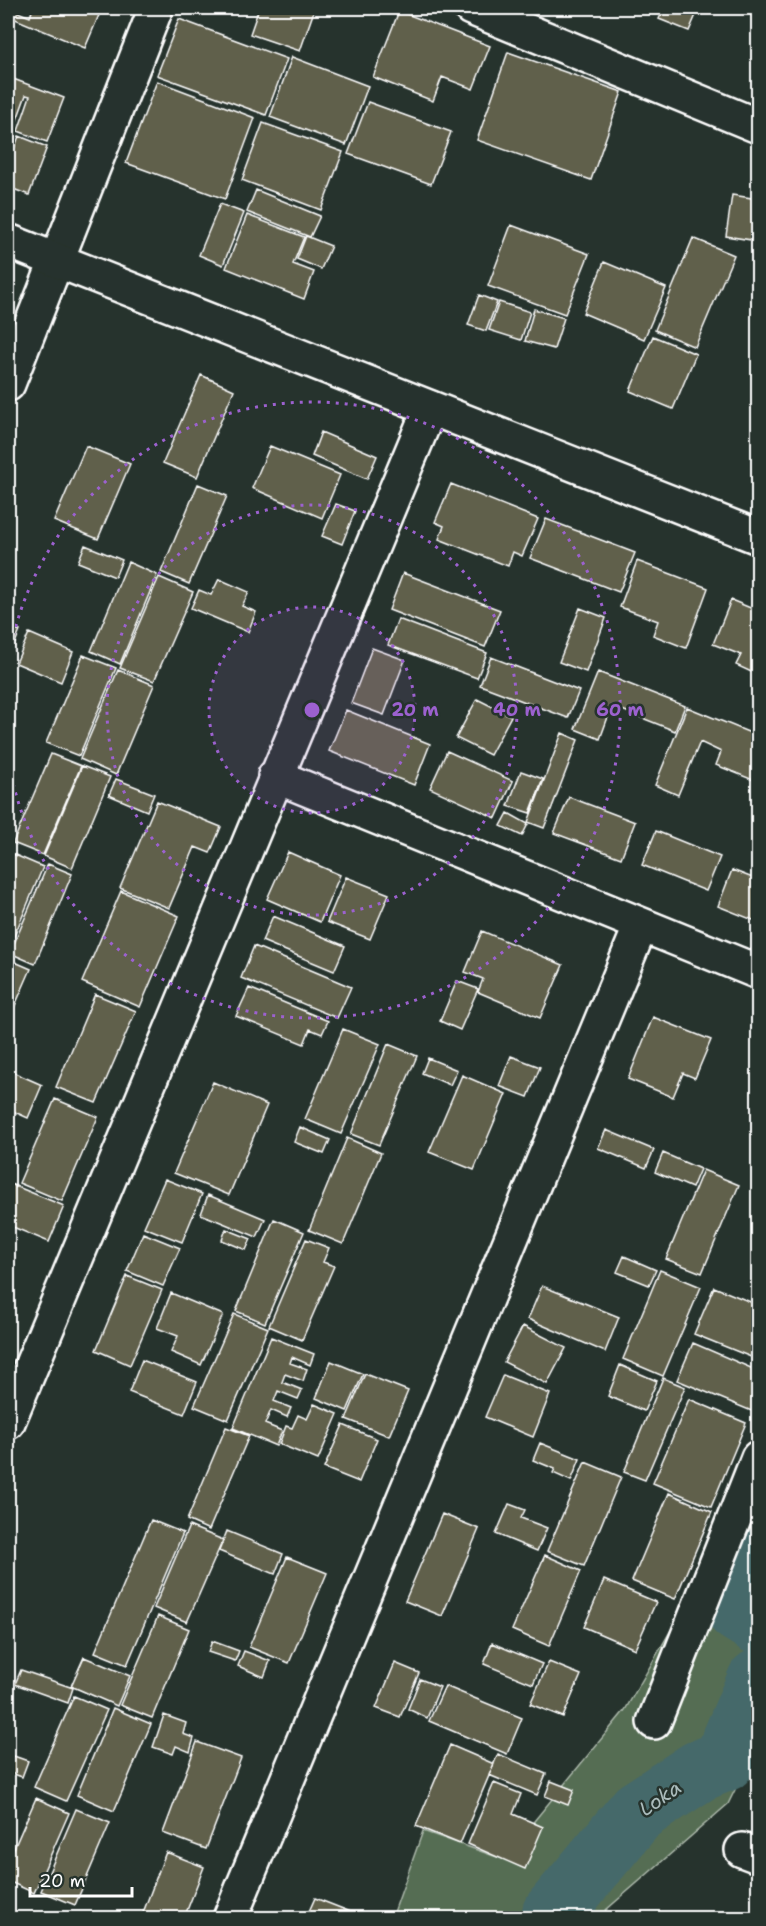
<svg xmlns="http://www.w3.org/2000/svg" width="766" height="1926" font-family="'Shantell Sans',sans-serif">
  <rect width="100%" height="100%" fill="#26332d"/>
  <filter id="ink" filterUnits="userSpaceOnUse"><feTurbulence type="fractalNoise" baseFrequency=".0167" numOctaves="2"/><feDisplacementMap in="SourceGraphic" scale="12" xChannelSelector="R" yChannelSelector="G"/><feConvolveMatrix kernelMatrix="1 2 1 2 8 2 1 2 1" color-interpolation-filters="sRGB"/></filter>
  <g filter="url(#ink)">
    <path fill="#546d53" stroke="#aab6a9" stroke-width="1.5" d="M758,1478V1743L728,1804L606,1910L603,1918H392L423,1831L503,1859L625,1710Z"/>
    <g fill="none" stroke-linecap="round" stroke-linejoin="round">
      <path stroke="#45696b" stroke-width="62" d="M758,1560L737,1611L758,1624
        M553,1918V1913L638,1811L699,1771L724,1761L758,1680"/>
    </g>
    <path fill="#61604c" stroke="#fff" stroke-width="1.5" d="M8,8L30,17L32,11L22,8H102L85,48L8,16Z
      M259,8H315L300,51L250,34Z
      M664,8H699L689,31L659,19Z
      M399,11L490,46L473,89L442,77L433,101L373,77Z
      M179,19L287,59L266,115L157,75Z
      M508,52L622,92L591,180L477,140Z
      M292,57L368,86L346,145L270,117Z
      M8,77L64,98L47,142L18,131L30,96L26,95L8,144Z
      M157,81L255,118L225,199L126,163Z
      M368,102L451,132L431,184L348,154Z
      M263,123L343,152L321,210L242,180Z
      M19,136L47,147L29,195L8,187V165Z
      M256,190L320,216L310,237L247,212Z
      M732,195L758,199V241L726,236Z
      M220,204L244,213L223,265L199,255Z
      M247,215L304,237L293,264L314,272L304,299L226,268Z
      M511,225L589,254L565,314L488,286Z
      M306,236L331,246L321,269L297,259Z
      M693,238L734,255L695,347L655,330Z
      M604,262L666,288L644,339L583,313Z
      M479,295L497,302L486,331L468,325Z
      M499,302L530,312L521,340L489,330Z
      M534,309L564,318L554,349L525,341Z
      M653,336L696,354L673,409L630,391Z
      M201,375L234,390L197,477L163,463Z
      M321,432L377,456L367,479L312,456Z
      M86,446L130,464L98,539L54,521Z
      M270,446L340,475L322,518L252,488Z
      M198,484L227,496L189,584L161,572Z
      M451,484L538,519L522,556L513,552L508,566L439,539L444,526L435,522Z
      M336,504L355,511L342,544L322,536Z
      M546,519L635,553L619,592L530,558Z
      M85,545L122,560L115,577L78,562Z
      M637,561L708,588L686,648L653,635L658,621L620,607Z
      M128,562L157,575L120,664L91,651Z
      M403,573L500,610L485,647L389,610Z
      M159,577L193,592L154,681L120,668Z
      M219,579L249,592L242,606L256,612L248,632L191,608L199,590L211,595Z
      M731,600L758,611V675L736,665L741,655L713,644Z
      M580,608L606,618L586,672L559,662Z
      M398,619L487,653L477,678L388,645Z
      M8,626L20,631L8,660Z
      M29,633L73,652L61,682L16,663Z
      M372,648L405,660L384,715L351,703Z
      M83,655L116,668L79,756L46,743Z
      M491,657L579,691L568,718L480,685Z
      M118,670L154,685L116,775L80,759Z
      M598,672L685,706L675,731L612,706L600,739L575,729Z
      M477,699L511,716L490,755L456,738Z
      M687,707L758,736V782L716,765L721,752L700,742L678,795L655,785Z
      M346,710L430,744L414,785L329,751Z
      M562,733L578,740L544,828L528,822Z
      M447,751L513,781L496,818L430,788Z
      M51,754L81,766L43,855L13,843Z
      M82,766L110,777L72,868L44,856Z
      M521,771L543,779L530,813L508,806Z
      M116,779L154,794L147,811L109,795Z
      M569,797L635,822L621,858L554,833Z
      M157,801L221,827L210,853L195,847L169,908L120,888Z
      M508,813L528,824L522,836L501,826Z
      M656,831L720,857L706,891L642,865Z
      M8,852L43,867L8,951Z
      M288,852L340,875L320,922L267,899Z
      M48,864L72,874L35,964L10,953Z
      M732,870L758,880V922L718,906Z
      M346,877L389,894L370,939L327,922Z
      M121,891L179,916L140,1007L82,982Z
      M273,916L345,946L334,971L262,941Z
      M482,931L563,965L540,1018L478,992L483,979L465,972Z
      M254,946L351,987L337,1018L241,978Z
      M8,959L31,969L13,1010L8,1008Z
      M457,981L478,989L460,1030L440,1021Z
      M249,988L328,1021L322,1034L310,1029L304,1044L236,1016Z
      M95,994L136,1011L96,1103L56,1087Z
      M653,1017L711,1040L695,1078L683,1073L673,1097L628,1079Z
      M343,1029L380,1044L341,1134L305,1119Z
      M388,1044L417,1056L379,1145L351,1134Z
      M511,1056L540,1067L528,1097L499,1086Z
      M428,1058L457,1070L450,1085L422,1073Z
      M8,1070L42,1085L28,1118L8,1109Z
      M462,1075L506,1094L474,1170L429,1152Z
      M213,1082L267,1105L229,1195L174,1173Z
      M55,1099L98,1117L62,1201L19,1183Z
      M300,1127L330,1140L324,1154L294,1142Z
      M606,1130L654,1150L646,1168L598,1148Z
      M347,1138L381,1153L343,1244L309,1230Z
      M663,1153L700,1169L692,1188L655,1172Z
      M703,1170L739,1185L702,1273L666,1259Z
      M165,1179L202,1194L182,1242L144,1227Z
      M8,1183L64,1206L49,1242L8,1225Z
      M208,1195L265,1219L257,1237L201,1214Z
      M274,1219L304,1232L265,1323L236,1311Z
      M226,1229L251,1239L246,1250L222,1240Z
      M143,1233L180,1248L163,1286L127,1271Z
      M306,1239L329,1248L323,1262L334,1266L302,1340L269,1326Z
      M624,1256L656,1270L649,1285L617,1272Z
      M660,1270L701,1287L663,1376L623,1359Z
      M127,1276L162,1290L130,1365L96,1350Z
      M8,1283L15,1286L8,1304Z
      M542,1286L619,1317L605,1352L528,1319Z
      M714,1287L758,1305V1340L751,1357L694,1334Z
      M171,1293L223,1315L201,1365L171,1352L178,1336L157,1328Z
      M234,1314L268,1328L228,1420L194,1406Z
      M523,1326L566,1348L547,1384L504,1362Z
      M271,1337L314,1354L310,1365L292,1357L290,1363L307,1369L303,1381L285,1374L282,1382L302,1390L298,1399L278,1391L274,1401L291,1408L287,1417L271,1410L265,1424L282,1431L276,1446L233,1428Z
      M693,1343L758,1371V1401L754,1412L677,1380Z
      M142,1360L197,1382L184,1414L129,1392Z
      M331,1361L363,1374L347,1411L316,1398Z
      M620,1365L657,1381L644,1411L608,1396Z
      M365,1374L408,1391L389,1436L346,1419Z
      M503,1375L550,1394L533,1437L485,1417Z
      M663,1378L685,1387L645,1480L624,1472Z
      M689,1399L746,1423L711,1507L653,1483Z
      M314,1404L338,1414L318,1460L279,1444L286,1426L292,1428L298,1415L307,1419Z
      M343,1425L377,1439L359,1482L324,1468Z
      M226,1427L249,1436L209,1530L187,1520Z
      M540,1443L580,1459L571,1481L553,1473L555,1469L533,1460Z
      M585,1462L621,1477L584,1566L547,1551Z
      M669,1493L712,1512L675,1599L632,1581Z
      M509,1504L525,1510L521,1518L547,1528L537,1551L496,1534Z
      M442,1514L479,1529L442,1616L405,1601Z
      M151,1520L183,1533L127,1665L95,1652Z
      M189,1526L223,1540L187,1622L154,1608Z
      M227,1531L283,1554L275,1574L219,1551Z
      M545,1555L581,1571L549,1646L512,1630Z
      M287,1557L327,1573L289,1663L249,1647Z
      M604,1580L656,1602L635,1649L584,1627Z
      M158,1616L189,1629L152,1718L120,1705Z
      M212,1641L239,1651L235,1661L208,1652Z
      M492,1643L542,1664L533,1684L484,1664Z
      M244,1651L270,1661L264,1677L238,1666Z
      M84,1657L130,1676L117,1706L71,1686Z
      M549,1662L581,1675L563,1717L530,1704Z
      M395,1663L419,1673L400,1717L376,1708Z
      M8,1669L14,1672L8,1687Z
      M21,1670L73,1688L68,1703L15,1684Z
      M420,1679L440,1687L427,1718L408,1709Z
      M445,1686L522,1718L507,1754L429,1721Z
      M74,1696L107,1710L66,1801L34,1787Z
      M113,1708L151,1724L114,1811L77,1795Z
      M164,1715L186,1723L183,1734L194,1738L190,1752L176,1746L173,1754L153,1747Z
      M197,1742L241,1758L206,1849L163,1833Z
      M450,1745L494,1764L460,1844L416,1826Z
      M8,1754L28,1761L22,1777L8,1772Z
      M498,1754L546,1774L537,1795L489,1775Z
      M551,1781L574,1790L568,1805L545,1796Z
      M494,1783L521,1794L513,1814L543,1827L525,1869L468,1844Z
      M36,1798L69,1813L34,1893L8,1881V1862Z
      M76,1809L110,1823L75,1905L41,1891Z
      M166,1852L204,1867L184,1918H141Z
      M315,1898L356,1914L355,1918H306Z"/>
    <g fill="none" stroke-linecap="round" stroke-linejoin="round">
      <g stroke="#fff" stroke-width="38">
        <path id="minor" d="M471,8L758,126
          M8,384L156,8
          M275,776L758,972
          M8,1422L430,408
          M654,1722L758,1458
          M742,1850L758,1856
          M230,1918L641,925"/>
      </g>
      <g stroke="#fff" stroke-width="38">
        <path id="tertiary" d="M8,241L758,537"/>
      </g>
      <use href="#minor" stroke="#26332d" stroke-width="33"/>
      <use href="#tertiary" stroke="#26332d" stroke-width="33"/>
    </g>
  </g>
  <circle cx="312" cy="710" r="103" fill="#9c61cf" fill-opacity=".12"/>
  <g fill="none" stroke="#9c61cf" stroke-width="3" stroke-dasharray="3 6">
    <circle cx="312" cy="710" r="103"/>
    <circle cx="312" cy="710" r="205"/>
    <path d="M8 662A308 308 0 1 1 8 758"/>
  </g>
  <g text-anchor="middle" stroke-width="5" stroke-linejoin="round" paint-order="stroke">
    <g font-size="20" font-style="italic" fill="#abbcbc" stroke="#26332d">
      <text transform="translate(660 1798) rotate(-35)" y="7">Loka</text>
    </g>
  </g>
  <circle cx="312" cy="710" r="9" fill="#9c61cf" stroke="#26332d" stroke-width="3"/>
  <g font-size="18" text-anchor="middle" font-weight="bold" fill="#9c61cf" stroke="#26332d" stroke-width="5" stroke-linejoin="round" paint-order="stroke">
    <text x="415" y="716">20 m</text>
    <text x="517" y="716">40 m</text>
    <text x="620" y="716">60 m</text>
  </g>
  <rect width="766" height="1926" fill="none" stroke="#26332d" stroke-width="30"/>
  <rect x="15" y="15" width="736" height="1896" fill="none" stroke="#fff" stroke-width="2" filter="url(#ink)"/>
  <path d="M30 1887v9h102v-9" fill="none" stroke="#ffffff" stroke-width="3"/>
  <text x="39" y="1887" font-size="18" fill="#ffffff" stroke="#26332d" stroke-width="4.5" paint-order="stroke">20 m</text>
</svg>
